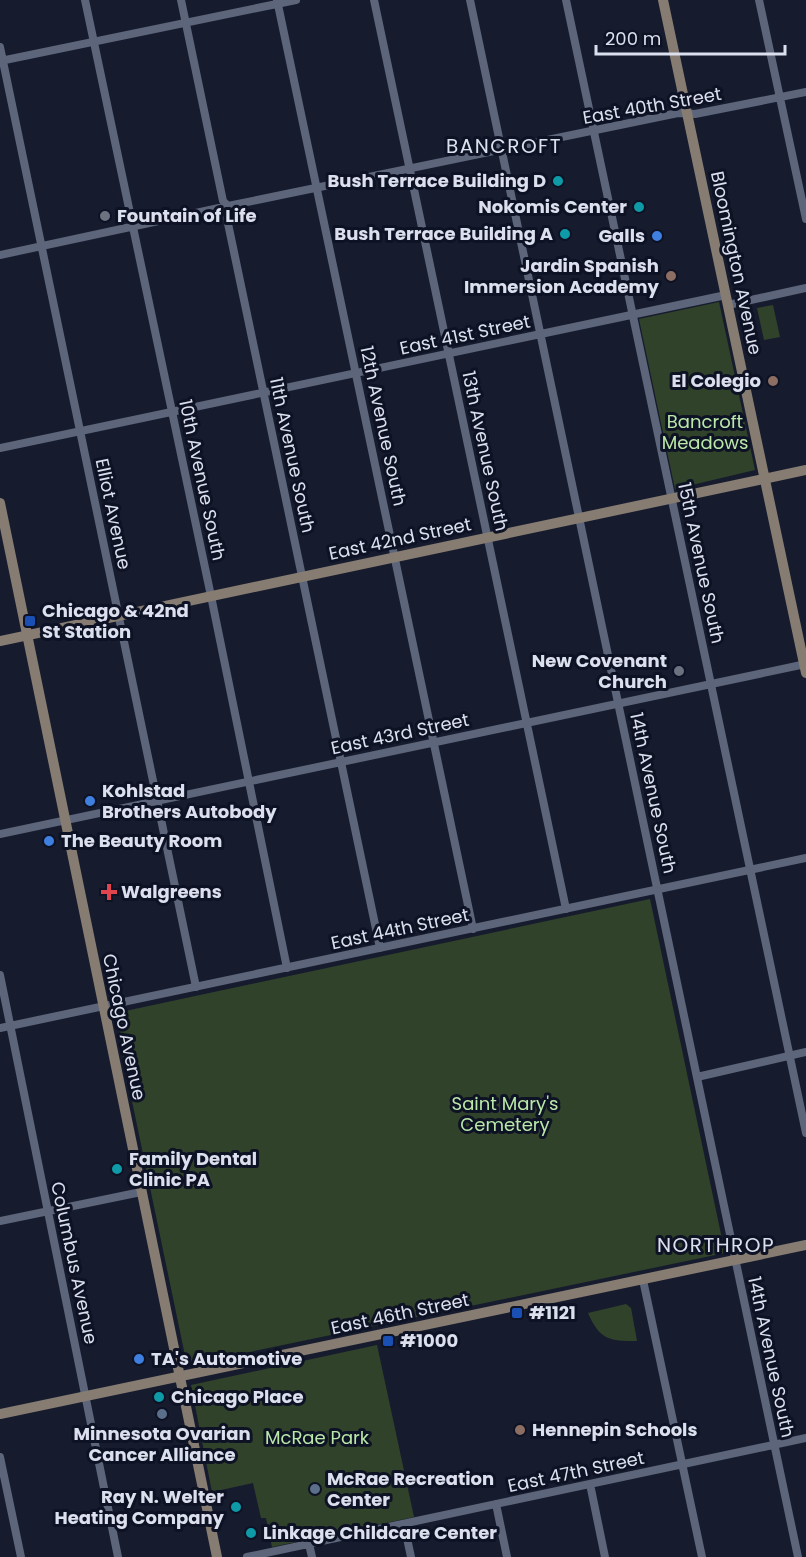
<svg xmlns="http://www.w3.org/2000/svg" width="806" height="1557" font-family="Poppins,sans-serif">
  <rect width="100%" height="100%" fill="#161c2e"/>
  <path fill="#31422a" d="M719,302L755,470L675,489L639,319Z
    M773,305L780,337L764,340L757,308Z
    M650,899L725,1253L187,1365L122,1053H124L116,1013Z
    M626,1304L631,1308L637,1341C609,1341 600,1340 588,1313Z
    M377,1345L414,1517L272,1547L266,1518H261L253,1483L212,1492L191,1385Z"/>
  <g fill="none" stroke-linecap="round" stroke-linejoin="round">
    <path stroke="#5d657b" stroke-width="8" d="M85,0L211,596L287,968
      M181,0L223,201L228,206L678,113L695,114L806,92
      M277,0L473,929
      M374,0L566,909
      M470,0L798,1557
      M566,0L806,1133
      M759,0L806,219
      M0,47L196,987
      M0,61L296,0
      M0,255L219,208L226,214L380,948
      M728,305L806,288
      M0,448L726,295
      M0,834L806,664
      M0,975L118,1557
      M0,1028L806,858
      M697,1077L806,1052
      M0,1221L141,1192
      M643,1280L702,1557
      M0,1457L21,1557
      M590,1484L605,1557
      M496,1504L507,1557
      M404,1524L411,1557
      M309,1544L312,1557
      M247,1557L806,1438"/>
    <path stroke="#867c72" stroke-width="10" d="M663,0L806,673
      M0,503L217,1557
      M0,641L806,470
      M0,1414L806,1245"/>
  </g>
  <g fill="#0f9aa8" stroke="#0d1224" stroke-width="2">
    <circle cx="558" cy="181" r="6"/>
    <circle cx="639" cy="207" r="6"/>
    <circle cx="565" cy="234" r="6"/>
    <circle cx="117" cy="1169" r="6"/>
    <circle cx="159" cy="1397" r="6"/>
    <circle cx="236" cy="1507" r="6"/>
    <circle cx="251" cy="1533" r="6"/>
  </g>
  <g fill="#6b7280" stroke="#0d1224" stroke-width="2">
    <circle cx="105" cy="216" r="6"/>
    <circle cx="679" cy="671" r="6"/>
  </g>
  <g fill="#3f7fe0" stroke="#0d1224" stroke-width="2">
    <circle cx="657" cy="236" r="6"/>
    <circle cx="90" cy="801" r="6"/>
    <circle cx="49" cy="841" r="6"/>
    <circle cx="139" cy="1359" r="6"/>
  </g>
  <g fill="#8d6e63" stroke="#0d1224" stroke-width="2">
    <circle cx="671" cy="276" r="6"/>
    <circle cx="773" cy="381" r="6"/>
    <circle cx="520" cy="1430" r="6"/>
  </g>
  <g fill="#1a4fb4" stroke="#0d1224" stroke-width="2">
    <rect x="24" y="615" width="12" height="12" rx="3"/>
    <rect x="511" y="1307" width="12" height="12" rx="3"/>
    <rect x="382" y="1335" width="12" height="12" rx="3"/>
  </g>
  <path fill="#e0444e" stroke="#0d1224" stroke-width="2" d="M106 883h6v6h6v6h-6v6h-6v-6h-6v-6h6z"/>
  <g fill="#5c6f8a" stroke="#0d1224" stroke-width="2">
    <circle cx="162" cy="1414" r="6"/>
    <circle cx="315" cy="1489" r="6"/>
  </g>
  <g text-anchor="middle" stroke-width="6" stroke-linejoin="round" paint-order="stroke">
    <g font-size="18" fill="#dce0ee" stroke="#0d1224">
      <text transform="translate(652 106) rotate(-10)" y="6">East 40th Street</text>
      <text transform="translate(736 263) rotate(78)" y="6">Bloomington Avenue</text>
      <text transform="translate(465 335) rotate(-12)" y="6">East 41st Street</text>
      <text transform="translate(383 426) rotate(78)" y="6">12th Avenue South</text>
      <text transform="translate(485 451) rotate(78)" y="6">13th Avenue South</text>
      <text transform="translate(292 455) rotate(78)" y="6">11th Avenue South</text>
      <text transform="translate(202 480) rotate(78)" y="6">10th Avenue South</text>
      <text transform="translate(113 514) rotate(78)" y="6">Elliot Avenue</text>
      <text transform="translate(400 539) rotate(-12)" y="6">East 42nd Street</text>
      <text transform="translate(701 563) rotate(78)" y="6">15th Avenue South</text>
      <text transform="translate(400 734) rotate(-12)" y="6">East 43rd Street</text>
      <text transform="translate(653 793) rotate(78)" y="6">14th Avenue South</text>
      <text transform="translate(400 929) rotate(-12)" y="6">East 44th Street</text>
      <text transform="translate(124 1027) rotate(78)" y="6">Chicago Avenue</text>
      <text transform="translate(74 1263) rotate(78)" y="6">Columbus Avenue</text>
      <text transform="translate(400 1314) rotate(-12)" y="6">East 46th Street</text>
      <text transform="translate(771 1357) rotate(78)" y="6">14th Avenue South</text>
      <text transform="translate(576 1472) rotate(-12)" y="6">East 47th Street</text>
    </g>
    <g font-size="18" font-weight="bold" fill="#dce0ee" stroke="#0d1224" text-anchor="start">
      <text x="546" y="187" text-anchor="end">Bush Terrace Building D</text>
      <text x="627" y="213" text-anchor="end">Nokomis Center</text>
      <text x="117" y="222">Fountain of Life</text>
      <text x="553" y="240" text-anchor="end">Bush Terrace Building A</text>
      <text x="645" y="242" text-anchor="end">Galls</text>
      <text x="659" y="272" text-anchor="end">Jardin Spanish<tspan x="659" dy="21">Immersion Academy</tspan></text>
      <text x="761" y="387" text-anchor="end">El Colegio</text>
      <text x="42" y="617">Chicago &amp; 42nd<tspan x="42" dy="21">St Station</tspan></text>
      <text x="667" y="667" text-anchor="end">New Covenant<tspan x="667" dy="21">Church</tspan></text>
      <text x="102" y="797">Kohlstad<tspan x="102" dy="21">Brothers Autobody</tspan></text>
      <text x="61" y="847">The Beauty Room</text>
      <text x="121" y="898">Walgreens</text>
      <text x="129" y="1165">Family Dental<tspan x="129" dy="21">Clinic PA</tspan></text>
      <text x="529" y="1319">#1121</text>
      <text x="400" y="1347">#1000</text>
      <text x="151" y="1365">TA's Automotive</text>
      <text x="171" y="1403">Chicago Place</text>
      <text x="532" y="1436">Hennepin Schools</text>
      <text x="162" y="1440" text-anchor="middle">Minnesota Ovarian<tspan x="162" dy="21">Cancer Alliance</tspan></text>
      <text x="327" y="1485">McRae Recreation<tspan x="327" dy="21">Center</tspan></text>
      <text x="224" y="1503" text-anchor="end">Ray N. Welter<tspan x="224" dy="21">Heating Company</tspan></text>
      <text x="263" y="1539">Linkage Childcare Center</text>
    </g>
    <g font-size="18" fill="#bbe8a8" stroke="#0d1224">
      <text x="705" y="428">Bancroft<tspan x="705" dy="21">Meadows</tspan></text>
      <text x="505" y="1110">Saint Mary's<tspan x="505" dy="21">Cemetery</tspan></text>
      <text x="317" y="1444">McRae Park</text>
    </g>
    <g font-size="20" letter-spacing="1.5" fill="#dce0ee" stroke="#0d1224">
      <text x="504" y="153">BANCROFT</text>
      <text x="716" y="1252">NORTHROP</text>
    </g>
  </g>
  <path d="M596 45v9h189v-9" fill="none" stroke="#dce0ee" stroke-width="3"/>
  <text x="605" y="45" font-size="18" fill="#dce0ee" stroke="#0d1224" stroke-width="4.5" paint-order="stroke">200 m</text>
</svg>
